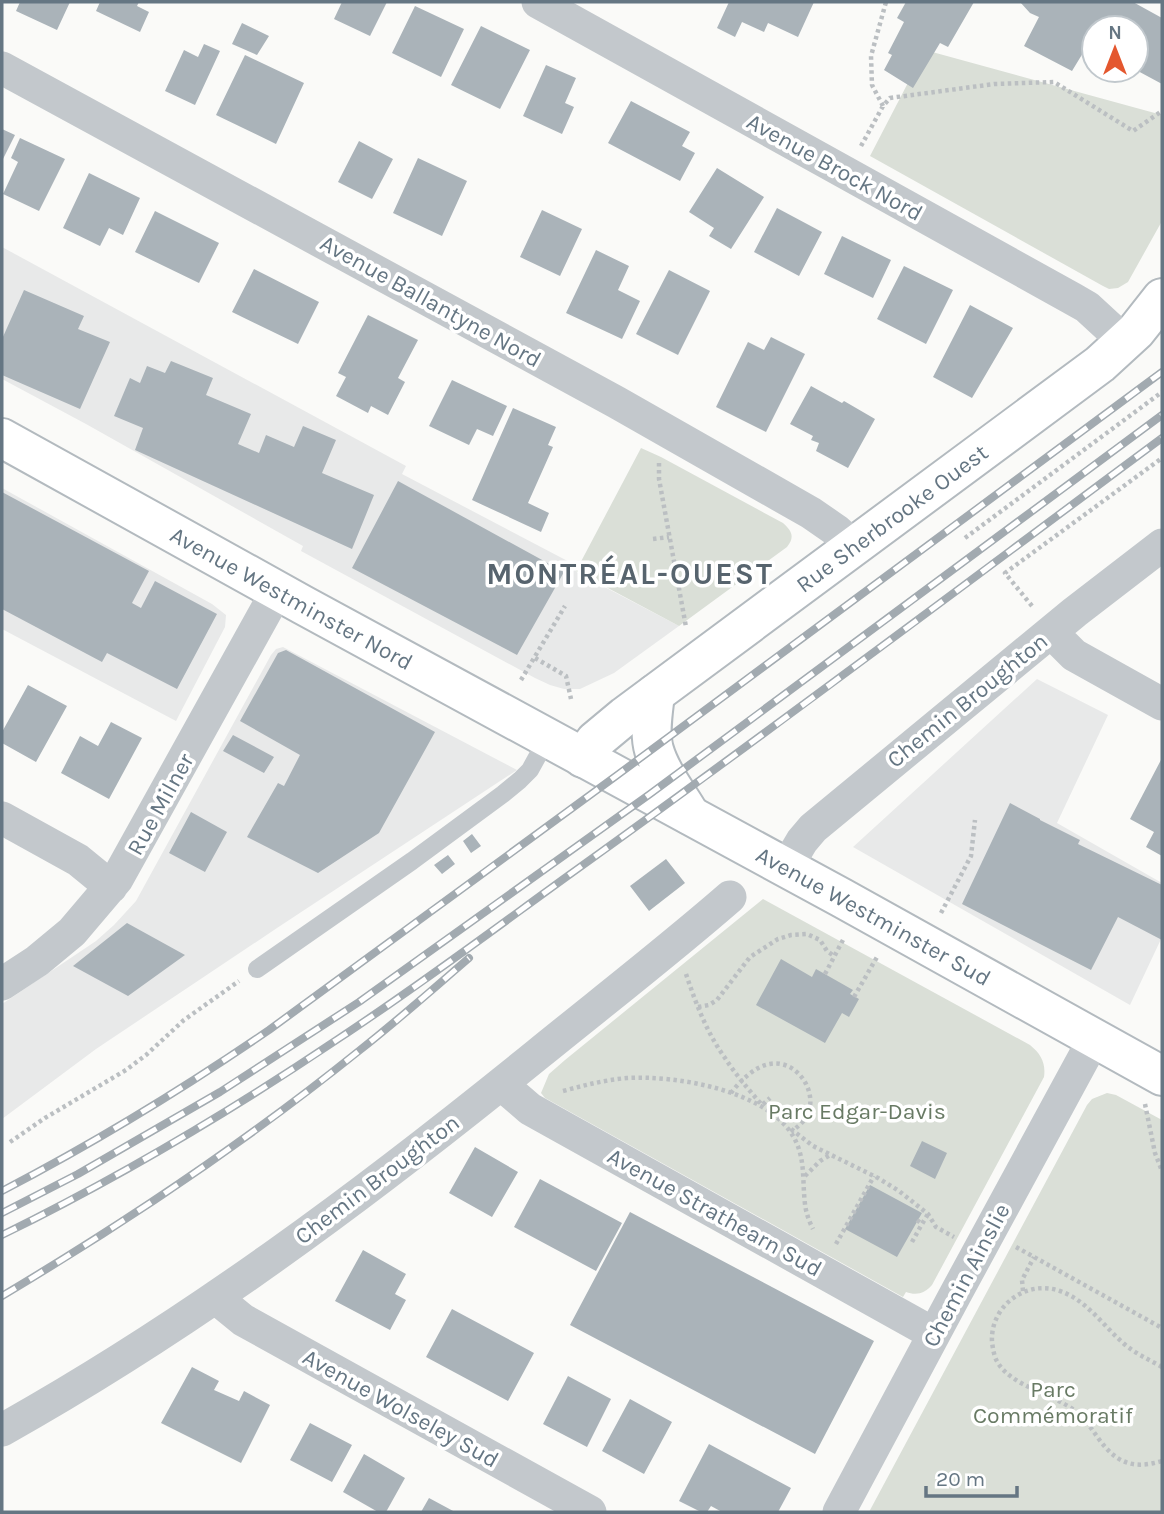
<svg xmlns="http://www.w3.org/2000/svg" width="1164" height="1514" font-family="Karla,sans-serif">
  <rect width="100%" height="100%" fill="#fafaf8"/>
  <path fill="#e8e9e9" d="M2,247L406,466L402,474L579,567L576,571L578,573L679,626L614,673L580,689H564L550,685L535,678L301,551L303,546L86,424L2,379Z
    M2,488L212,604L226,615L225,627L176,721L2,629Z
    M283,647L517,770L277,928L96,1049L2,1119V1004L96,941L114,925L136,901L271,655L276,649Z
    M1037,679L1108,715L1057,823L1162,883V937L1130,1005L853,847Z"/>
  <path fill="#dadfd7" d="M925,50L1162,115V221L1128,282L1118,288L1109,289L1103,286L870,156Z
    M641,448L661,457L783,523C792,531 795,537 787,547L679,626L576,571Z
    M763,899L1030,1045C1041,1054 1046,1063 1044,1077L932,1285C925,1293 917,1296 906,1292L903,1297L545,1098L541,1093L549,1074L565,1060Z
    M1107,1093L1116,1095L1162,1120V1512H869L1087,1105L1092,1099Z"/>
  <path fill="#aab3b9" d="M20,2H70L57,30L16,11Z
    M100,2H139L137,6L149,12L140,32L96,11Z
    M342,2H387L370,36L334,19Z
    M729,2H814L798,37L768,23L764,32L742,22L735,37L717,28Z
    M906,2H974L948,47L940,43L913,88L884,70L892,55L888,53L904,22L897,18Z
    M1020,2H1133L1162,18V84L1136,70V28H1094V46L1089,43L1072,71L1024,46L1039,17L1030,13Z
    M415,6L464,29L441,77L392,53Z
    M242,23L269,36L257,55L232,44Z
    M481,26L530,50L500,109L451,85Z
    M204,44L220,51L195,105L165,91L184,50L198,57Z
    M245,55L304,83L276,144L216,115Z
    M546,65L576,78L565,103L574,107L562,134L523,116Z
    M631,101L690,132L682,146L695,153L680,181L608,143Z
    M2,129L15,135L2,161Z
    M20,138L65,159L39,211L3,194L18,162L11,158Z
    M359,141L393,159L372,199L338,182Z
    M418,158L467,181L442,236L393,213Z
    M717,168L764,197L731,249L709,236L714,228L689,212Z
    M89,173L140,198L123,235L109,228L100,246L63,228Z
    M777,208L822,232L799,276L754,252Z
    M542,210L582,229L560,276L520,257Z
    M155,211L219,243L199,283L135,252Z
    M842,236L891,260L873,298L824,274Z
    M596,250L629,266L618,290L640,301L622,339L566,313Z
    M904,266L953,290L926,344L877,319Z
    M254,269L319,302L298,344L232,312Z
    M669,270L710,291L678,355L636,334Z
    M24,290L84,316L78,329L110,342L80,409L2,375V339Z
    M970,305L1013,328L972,398L933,377Z
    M368,315L418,340L398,378L405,382L388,415L371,406L368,413L336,396L346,377L338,373Z
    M771,337L805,354L766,432L716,407L748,342L764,350Z
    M171,361L213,378L206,395L251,414L238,444L259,453L266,435L294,447L303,426L336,440L322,473L374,495L352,549L135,450L143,428L114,416L130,378L140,383L147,366L165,373Z
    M452,380L507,406L493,436L477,429L469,445L429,426Z
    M811,386L842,403L844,401L875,419L848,468L816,451L819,443L811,440L813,436L790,424Z
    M513,408L556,427L548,445L553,447L528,503L549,513L541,532L472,500Z
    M398,481L564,572L517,655L352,568Z
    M2,492L149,571L132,603L141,608L155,581L217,614L177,689L107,653L102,662L2,609Z
    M286,650L435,732L379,833L318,873L247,837L278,783L284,786L300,755L240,721L278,653Z
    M28,685L67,706L36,762L2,743V732Z
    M111,722L142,738L109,799L61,773L80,736L98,746Z
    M233,735L274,757L264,773L223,751Z
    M1162,758V856L1146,847L1154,832L1130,819Z
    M1010,803L1040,819V820L1080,840L1078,844L1162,885V940L1118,917L1091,970L962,904Z
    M191,812L227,832L205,872L169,853Z
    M472,834L481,846L471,853L463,841Z
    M448,855L455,864L442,874L434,865Z
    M666,859L685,883L649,911L630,886Z
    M127,923L185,955L128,996L73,966Z
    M781,959L812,977L816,969L853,990L850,994L859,999L849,1017L842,1013L825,1043L756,1005Z
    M922,1141L947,1153L935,1179L910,1166Z
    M475,1147L518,1172L492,1217L449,1193Z
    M540,1179L622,1223L596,1271L514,1227Z
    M870,1185L922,1213L897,1257L845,1229Z
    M630,1212L874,1341L815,1454L570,1325Z
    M363,1250L406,1274L395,1294L406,1300L390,1330L335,1301Z
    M452,1309L534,1353L508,1401L426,1357Z
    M192,1367L219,1381L214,1390L239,1401L244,1391L270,1405L241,1463L161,1423Z
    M568,1376L611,1399L587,1447L543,1424Z
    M630,1399L672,1422L644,1474L602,1451Z
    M310,1423L352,1445L332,1482L290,1460Z
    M709,1444L791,1488L778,1512H722L711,1506L707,1512H701L679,1501Z
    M364,1454L405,1478L386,1512H378L343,1492Z
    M429,1498L455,1512H421Z"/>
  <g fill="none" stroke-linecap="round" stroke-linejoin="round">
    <g stroke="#b3babf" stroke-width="42">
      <g id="secondary">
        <path id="s1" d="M2,438L303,605L842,898L1162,1076"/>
        <path d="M655,694C653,712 649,733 654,750C661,774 678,794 690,815"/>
        <path id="s2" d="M583,758L595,741L625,716L1100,364L1136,331L1162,298"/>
      </g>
    </g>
    <path stroke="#bbbfc2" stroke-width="4.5" stroke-dasharray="3.5 3.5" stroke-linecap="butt" d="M883,106L872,85L871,56L886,2
      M861,146L883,106L890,98L994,84L1054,82L1133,131L1162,111
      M659,463V479L686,627
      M965,538L1162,392
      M653,539L669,537
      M1032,606L1005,573L1162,458
      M535,658L566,676L571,699
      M521,680L565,606
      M941,913L971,856L975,820
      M686,974C696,1004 707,1033 725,1058C736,1075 749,1090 762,1105L770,1098
      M825,974L844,938
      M854,997L877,957
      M698,1007L709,1005L717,1000L750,957L778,939L791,935L807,934L820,940L827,951L834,956
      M563,1091C585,1085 605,1080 627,1078C675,1075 766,1090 793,1136C806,1158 802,1180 805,1204C806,1213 809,1221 813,1229
      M731,1093C740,1081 755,1066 770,1064C797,1059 819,1092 807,1116C803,1123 797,1127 791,1132
      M1145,1104L1155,1153L1162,1171
      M791,1129L813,1146L878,1178L899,1191L928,1214L936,1227L954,1237
      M10,1142L45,1118L126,1070L146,1055L184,1020L239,981
      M805,1176L820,1161L830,1155
      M917,1220L922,1224L928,1214
      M912,1242L922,1224
      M836,1244L874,1176
      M1016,1247L1162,1328
      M1023,1291L1022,1280L1034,1257
      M1162,1367C1148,1359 1134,1353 1122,1342C1102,1324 1086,1300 1060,1291C1026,1279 990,1306 992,1342C993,1349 994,1357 998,1363C1012,1386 1052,1394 1074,1410C1093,1424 1100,1449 1121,1460C1134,1467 1148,1465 1162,1461"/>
    <path stroke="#c3c8cc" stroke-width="18" d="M257,969L412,861L503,794L520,780L530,770L547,739"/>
    <path stroke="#c3c8cc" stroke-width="33" d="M538,2L1073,299L1087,307L1125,342
      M2,68L616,402L811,513L837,531L854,546
      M1051,632L1074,655L1162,704
      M2,818L78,860L111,887
      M786,868L802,841L813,828L1075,612L1162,545
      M2,984L37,961L72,932L117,879L277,591
      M501,1084L530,1109L934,1334
      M216,1298L243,1320L590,1512
      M2,1430C193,1323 368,1192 538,1054C602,1002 668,951 730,897
      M839,1512L955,1295L1094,1039"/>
    <use href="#secondary" stroke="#fff" stroke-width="38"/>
    <g stroke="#a2aab0" stroke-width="8">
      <path id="rail" d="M2,1191C94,1143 183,1089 269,1030L616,776L1162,372
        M2,1213L78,1174L220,1092L359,1002L650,794L1162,415
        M2,1235C118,1178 231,1111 338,1039C417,987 493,930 569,875C769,732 965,584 1162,438
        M2,1296C126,1222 247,1141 360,1050C397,1021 433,989 469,958"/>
    </g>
    <use href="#rail" stroke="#fff" stroke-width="5" stroke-dasharray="16" stroke-linecap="butt"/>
  </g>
  <g text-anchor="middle" stroke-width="7" stroke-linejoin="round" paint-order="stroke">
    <g font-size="23" fill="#657683" stroke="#fff">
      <text transform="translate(835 167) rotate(29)" y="8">Avenue Brock Nord</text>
      <text transform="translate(431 301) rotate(29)" y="8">Avenue Ballantyne Nord</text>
      <text dy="8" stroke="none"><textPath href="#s2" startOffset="392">Rue Sherbrooke Ouest</textPath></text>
      <text dy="8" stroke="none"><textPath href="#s1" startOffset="331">Avenue Westminster Nord</textPath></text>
      <text transform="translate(967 700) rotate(-39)" y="8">Chemin Broughton</text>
      <text transform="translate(160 804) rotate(-61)" y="8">Rue Milner</text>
      <text dy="8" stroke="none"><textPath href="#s1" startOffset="994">Avenue Westminster Sud</textPath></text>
      <text transform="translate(377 1179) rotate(-37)" y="8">Chemin Broughton</text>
      <text transform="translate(715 1212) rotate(29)" y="8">Avenue Strathearn Sud</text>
      <text transform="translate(966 1275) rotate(-62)" y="8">Chemin Ainslie</text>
      <text transform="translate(401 1408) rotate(29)" y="8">Avenue Wolseley Sud</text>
    </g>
    <g font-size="23" fill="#687a64" stroke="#fff">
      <text x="857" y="1119">Parc Edgar-Davis</text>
      <text x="1053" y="1397">Parc<tspan x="1053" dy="26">Commémoratif</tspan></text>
    </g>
    <g font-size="30" font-weight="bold" letter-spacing="2" fill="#57646e" stroke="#fff">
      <text x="630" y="584">MONTRÉAL-OUEST</text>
    </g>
  </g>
  <rect width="1164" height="1514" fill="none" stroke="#657683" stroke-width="7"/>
  <g transform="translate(1115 49)"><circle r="33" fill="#ffffff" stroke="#c1c8cd" stroke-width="2"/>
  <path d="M0-5L12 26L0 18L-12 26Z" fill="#e4572e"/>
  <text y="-10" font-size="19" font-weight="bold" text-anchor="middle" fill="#657683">N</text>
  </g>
  <path d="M926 1486v10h91v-10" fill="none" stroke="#657683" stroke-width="3.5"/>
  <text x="936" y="1486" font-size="21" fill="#657683" stroke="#ffffff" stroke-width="5" paint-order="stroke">20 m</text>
</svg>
